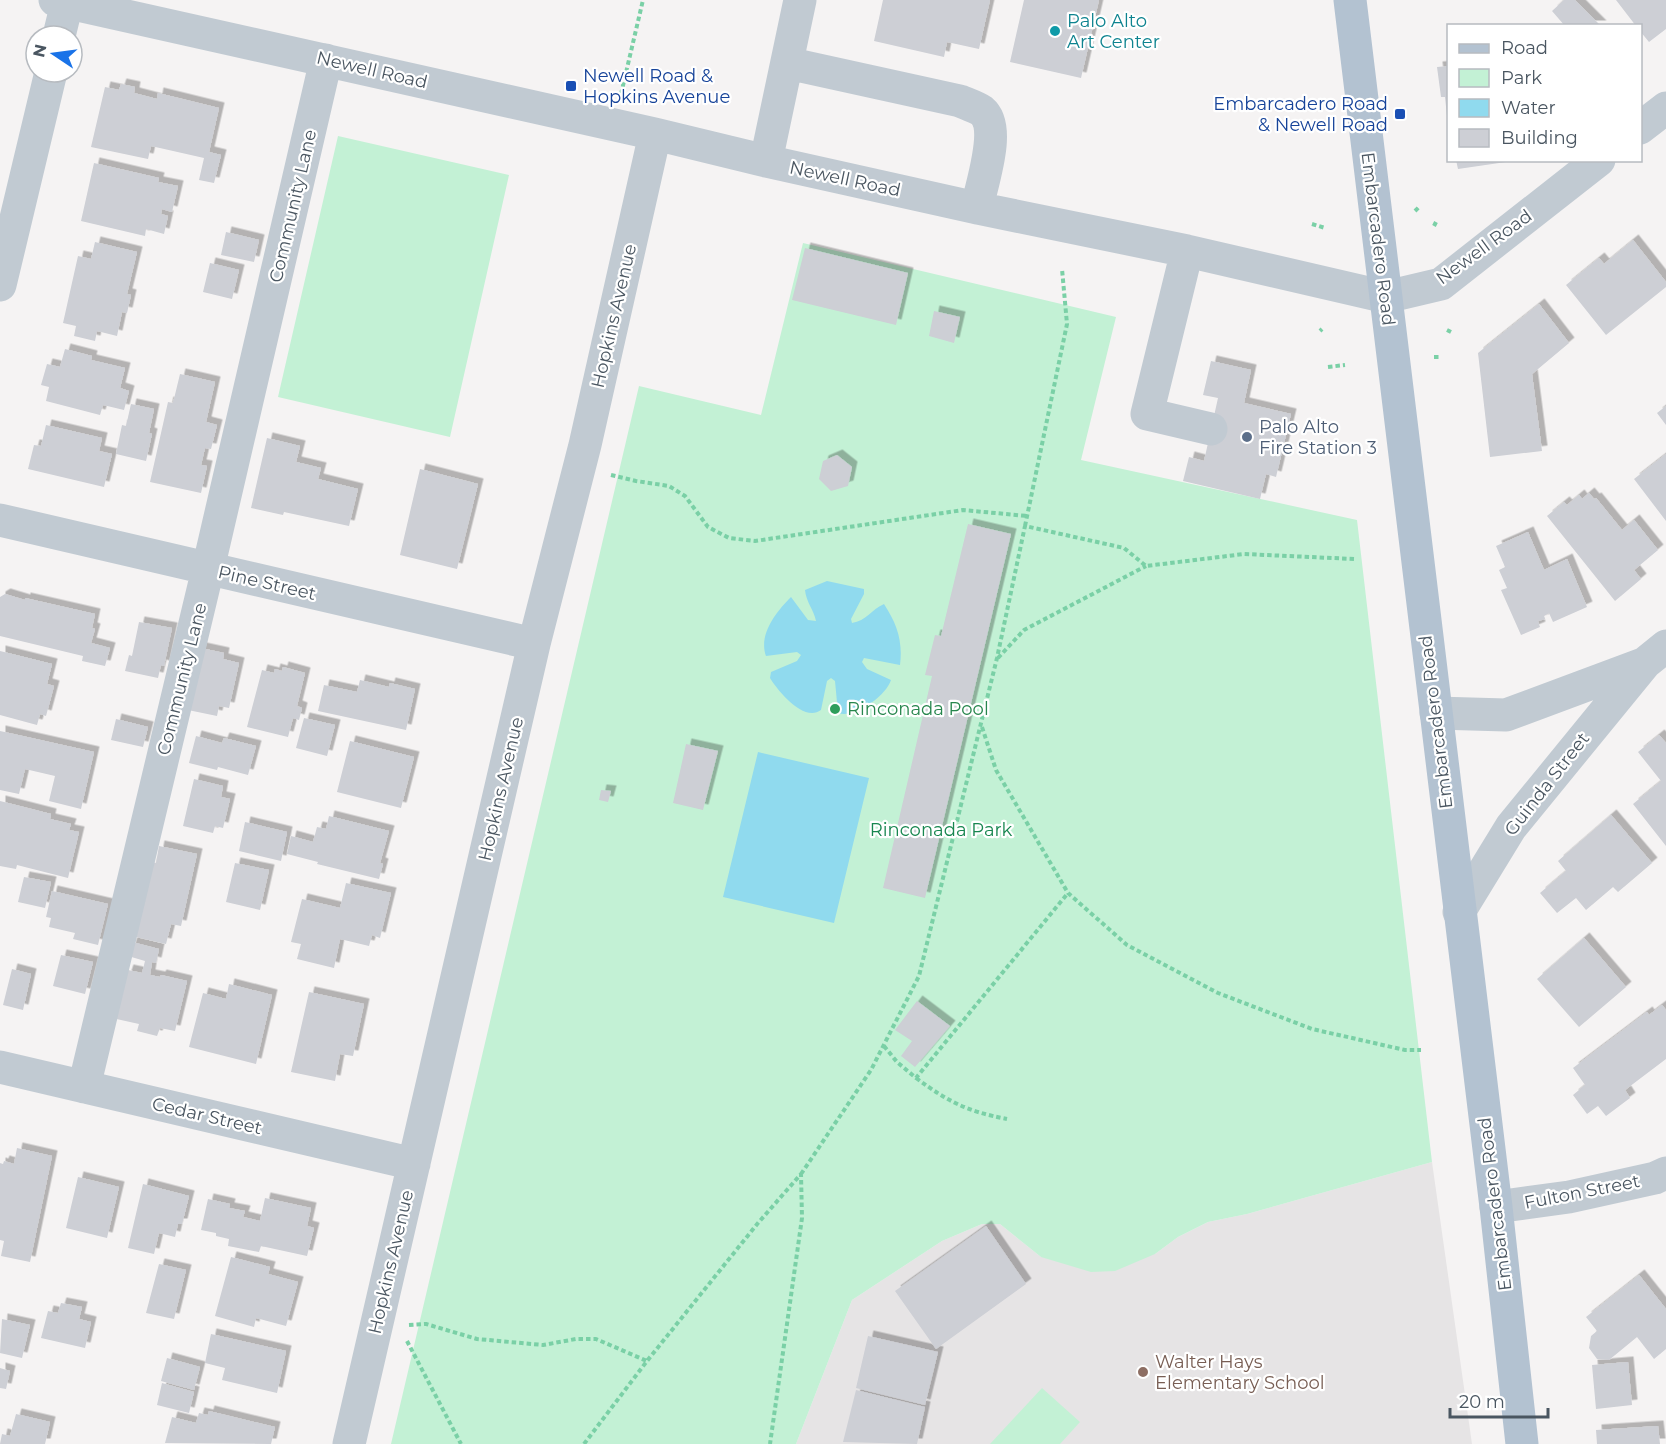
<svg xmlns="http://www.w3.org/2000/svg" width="1666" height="1444" font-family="Montserrat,sans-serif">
  <defs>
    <filter id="shadow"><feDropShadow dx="5.5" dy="-5.5" stdDeviation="0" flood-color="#0004"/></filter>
  </defs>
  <rect width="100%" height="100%" fill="#f5f3f3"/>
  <path fill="#e6e4e5" d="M1432,1162L1472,1444H796L852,1300L942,1241L982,1224H1000L1041,1257L1155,1254L1178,1237L1208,1222L1247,1214Z"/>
  <path fill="#c3f1d5" d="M338,136L509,175L450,437L278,397Z
    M803,243L1116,317L1081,460L1357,520L1432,1162L1247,1214L1208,1222L1178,1237L1155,1254L1115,1271L1091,1272L1041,1257L1000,1224H982L942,1241L852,1300L796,1444H391L639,386L761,415Z
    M1042,1388L1080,1422L1060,1444H990Z"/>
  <path fill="#90daee" d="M827,581L864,589V594L851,619L852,623C866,621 872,609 884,604C897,624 903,641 900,665L864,658L862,662L867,669L891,680C886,696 854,719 838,713L835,681L831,678L827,681L821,710C804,723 778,691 770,678L771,672L797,661L801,655L797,652L766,656C758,634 777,611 791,597L808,620L816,621C814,610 806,602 805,590Z
    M758,752L869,778L834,923L723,897Z"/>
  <path fill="#cdcfd5" filter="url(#shadow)" d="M883,0H990L979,49L947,42L944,57L874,41Z
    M1024,0H1099L1081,78L1010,62Z
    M1564,0H1575L1601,26H1565L1552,11Z
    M1616,0H1666V29L1649,42L1640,31V26H1636Z
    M1448,66V116H1447L1445,97H1441L1437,67Z
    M121,84L135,87L134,93L157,99L158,93L219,108L209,152L221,155L214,183L199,180L204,158L151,146L148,159L91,147L105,87L119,90Z
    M1456,160H1506V162L1458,169Z
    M94,163L159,178L158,182L178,186L172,212L162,209L161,214L168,216L164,234L146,229L145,236L81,221Z
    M226,232L259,240L254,262L221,255Z
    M1633,240L1666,282V287L1606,335L1566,285L1599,258L1604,264Z
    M95,242L137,252L127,294L131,295L127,313L122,312L117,336L97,331L95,341L74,336L76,326L63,323L78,256L91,259Z
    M805,248L908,273L896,325L792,300Z
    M210,263L239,270L232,299L203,292Z
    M1539,304L1569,343L1532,374L1542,451L1490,457L1478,353Z
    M934,311L960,317L954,343L929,336Z
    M65,349L92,356L91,360L125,368L120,388L129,391L124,410L103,405L100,415L46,401L49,387L41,385L47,364L60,367Z
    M1211,361L1251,370L1244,403L1291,414L1276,477L1266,474L1260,499L1183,481L1189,457L1204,461L1218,398L1203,395Z
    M180,374L215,382L206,422L217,425L211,449L205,448L201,465L207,466L201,493L150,482L168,402L173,403Z
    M131,404L154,409L149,433L152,434L146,461L116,454L122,425L126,426Z
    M1666,406V425L1657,413Z
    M46,425L102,438L99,451L112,454L104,487L28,469L34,445L41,446Z
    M267,438L300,446L296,462L321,468L318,479L358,489L349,526L284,512L283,515L251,508Z
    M1666,454V521L1634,479Z
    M837,455L852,467L848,486L831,491L819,479L823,461Z
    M420,469L478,484L457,569L400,555Z
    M1589,493L1594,499L1596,498L1622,530L1634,520L1658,550L1634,570L1641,579L1615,601L1547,516L1564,502L1567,505L1579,495L1582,499Z
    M968,524L1011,534L925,898L883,888L932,676L925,675L935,635L941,636Z
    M1528,532L1544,570L1567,559L1587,607L1553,622L1549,613L1544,616L1545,619L1538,621L1540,627L1521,635L1501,590L1507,588L1499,570L1505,567L1496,546Z
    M5,594L25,600V598L95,614L92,628L95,629L91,643L110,648L105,666L82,661L83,656L0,636V597Z
    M139,622L172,628L164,666L161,665L158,678L125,671L129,655L132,656Z
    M201,648L224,653L223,659L239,663L229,708L219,706L217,716L188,710Z
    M0,651L52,664L47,684L54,686L46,716L40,714L37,725L0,715Z
    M283,667L305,673L297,706L302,708L299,720L293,718L288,737L247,727L262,670L274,673L275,669L282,671Z
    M360,680L389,687L390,683L415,689L406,730L318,711L324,685L357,692Z
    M304,718L335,725L327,756L296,748Z
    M116,719L148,727L143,747L111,740Z
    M0,731L94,752L81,809L49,801L55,776L25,769L19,794L0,790Z
    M1659,735L1666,743V846L1633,804L1661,781L1638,752Z
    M196,736L222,743L224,738L256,746L248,775L218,767L217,770L189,763Z
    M350,741L414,757L401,808L337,792Z
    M686,744L718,751L703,810L673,803Z
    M194,779L223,786L221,797L230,799L223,828L215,826L213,833L183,826Z
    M601,790L611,791L608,802L599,800Z
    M0,801L51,814L50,819L71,824L69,830L79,832L68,878L17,865L16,869L0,866Z
    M1611,815L1652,863L1618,892L1613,887L1586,910L1576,898L1557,913L1540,893L1566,871L1558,861Z
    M329,816L389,831L380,863L383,864L379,879L317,864L318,862L287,854L291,836L313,842L317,827L326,829Z
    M245,822L287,832L281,861L239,851Z
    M159,846L197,854L181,926L171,924L166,944L136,937L152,862L156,863Z
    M235,863L269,870L260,910L226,902Z
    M24,877L51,882L45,908L18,902Z
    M346,883L391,893L380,938L372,935L369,946L340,939L334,968L297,959L301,944L291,942L302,899L340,908Z
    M52,891L108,904L98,945L73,939L75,933L49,927L51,918L46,917Z
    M1584,938L1626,987L1579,1027L1537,979Z
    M132,942L159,949L156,963L152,962L150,975L160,977L161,975L187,981L175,1031L160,1028L157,1036L137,1031L139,1024L112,1018L128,970L142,973L145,961L128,956Z
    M61,955L93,962L85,994L53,986Z
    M12,969L31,974L23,1010L3,1005Z
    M229,984L272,995L256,1064L189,1047L203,993L226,999Z
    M309,992L364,1004L353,1056L340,1054L335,1081L291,1072Z
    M917,1001L950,1026L915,1067L901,1056L912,1041L895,1030Z
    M1662,1005L1666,1010V1059L1625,1090L1630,1098L1606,1116L1598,1106L1587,1114L1573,1095L1585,1085L1573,1068L1647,1012L1649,1015Z
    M17,1148L52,1156L30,1262L1,1256L4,1241L0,1240V1163L3,1164L4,1161L14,1164Z
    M78,1177L119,1187L107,1238L66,1228Z
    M143,1184L189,1196L182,1224H178L175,1237L159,1233L154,1254L128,1248Z
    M265,1198L311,1208L307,1226L314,1228L307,1256L261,1246L259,1252L228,1246L229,1239L216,1236V1233L201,1230L208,1199L230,1204L229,1208L245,1211L243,1217L260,1221Z
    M986,1226L1026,1284L936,1349L895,1291Z
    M231,1257L270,1267L268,1274L298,1282L286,1326L256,1318L254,1327L215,1316Z
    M159,1264L186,1270L174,1319L146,1313Z
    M1639,1275L1666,1309V1349L1654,1359L1637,1337L1609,1360L1597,1359L1589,1348L1591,1336L1597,1331L1586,1317Z
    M61,1303L82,1307L79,1319L91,1322L85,1348L41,1338L48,1311L58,1313Z
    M2,1319L30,1325L22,1358L0,1353Z
    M211,1334L286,1351L277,1393L222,1380L225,1368L205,1363Z
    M868,1336L938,1352L925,1405L856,1388Z
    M167,1358L200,1367L194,1390L161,1381Z
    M1628,1362L1632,1405L1596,1409L1592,1365Z
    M0,1368L10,1371L6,1389L0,1388Z
    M162,1383L194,1392L189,1413L157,1405Z
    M856,1390L925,1407L917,1444L843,1442Z
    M209,1411L275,1427L271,1444L165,1443L172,1417L196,1423L199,1413L208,1415Z
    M16,1414L50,1422L45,1444H0L2,1434L10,1436Z
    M1658,1426L1660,1444H1597L1596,1430Z"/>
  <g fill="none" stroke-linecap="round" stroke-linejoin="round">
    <path stroke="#7ad0a6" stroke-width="4" stroke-dasharray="4.5 3" stroke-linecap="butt" d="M621,94L643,0
      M1415,211L1419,207
      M1312,224L1325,228
      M1434,226L1436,222
      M1447,330L1451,332
      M1320,331L1322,329
      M1434,357H1440
      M1328,367L1345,365
      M611,475L636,481L669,486L685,496L708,527L729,538L755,541L963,510L1027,516
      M1025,526L1067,324L1062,269
      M998,658L1024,630L1146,566
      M982,727L996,770L1068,893L1127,945L1218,993L1312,1029L1405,1050H1421
      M884,1046L897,1062L916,1078L1068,893
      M916,1078C949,1102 966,1111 1007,1119
      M801,1174L871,1070L919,976L997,658L1025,526L1124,548L1146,566L1244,554L1354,559
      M409,1325L426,1324L477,1339L543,1345L576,1339H596L647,1361
      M407,1341L461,1444
      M584,1444L647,1361L758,1223L801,1174L802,1218L770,1444"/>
    <path stroke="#c1cad2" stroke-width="33" d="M55,0L655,134L766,161L977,208L1187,251L1386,297L1441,284L1599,160
      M59,36L67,3
      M787,63L960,101C967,104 976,107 982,111C1002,128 981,185 977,208
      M1640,128L1666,108
      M766,161L800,0
      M1187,251L1147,414L1211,429
      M0,285L51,72
      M0,520L534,644
      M1436,713L1506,715L1643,664
      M1459,912L1511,827L1645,663L1666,646
      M0,1067L414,1164
      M84,1087L208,569L326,60
      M1496,1207L1569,1197L1655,1178L1666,1173
      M349,1444L534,644L585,445L655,134"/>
    <path stroke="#b3c2d1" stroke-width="33" d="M1350,0L1496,1207L1522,1444"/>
  </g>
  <circle fill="#0f9aa8" stroke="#fff" stroke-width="2" cx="1055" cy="31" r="6"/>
  <g fill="#1a4fb4" stroke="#fff" stroke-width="2">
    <rect x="565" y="80" width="12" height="12" rx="3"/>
    <rect x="1394" y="108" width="12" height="12" rx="3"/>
  </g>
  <circle fill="#5c6f8a" stroke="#fff" stroke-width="2" cx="1247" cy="437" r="6"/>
  <circle fill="#2e9e5b" stroke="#fff" stroke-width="2" cx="835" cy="709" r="6"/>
  <circle fill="#8d6e63" stroke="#fff" stroke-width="2" cx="1143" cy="1372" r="6"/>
  <g text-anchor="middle" stroke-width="4.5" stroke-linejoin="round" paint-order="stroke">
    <g font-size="18" fill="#0d838f" stroke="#fff" text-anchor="start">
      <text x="1067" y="27">Palo Alto<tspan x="1067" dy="21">Art Center</tspan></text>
    </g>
    <g font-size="18" fill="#4a5661" stroke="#fff">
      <text transform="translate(372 70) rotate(13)" y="6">Newell Road</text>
      <text transform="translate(845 179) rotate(12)" y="6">Newell Road</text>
      <text transform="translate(293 206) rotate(-77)" y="6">Community Lane</text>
      <text transform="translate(1378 239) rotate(83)" y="6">Embarcadero Road</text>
      <text transform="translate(1484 247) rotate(-36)" y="6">Newell Road</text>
      <text transform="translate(614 316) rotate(-77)" y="6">Hopkins Avenue</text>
      <text transform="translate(267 583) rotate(13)" y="6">Pine Street</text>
      <text transform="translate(182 679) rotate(-76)" y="6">Community Lane</text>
      <text transform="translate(1436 722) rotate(-97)" y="6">Embarcadero Road</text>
      <text transform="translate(1547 784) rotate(-52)" y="6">Guinda Street</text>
      <text transform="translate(501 789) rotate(-77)" y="6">Hopkins Avenue</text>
      <text transform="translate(207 1116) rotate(13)" y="6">Cedar Street</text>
      <text transform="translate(1582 1192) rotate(-11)" y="6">Fulton Street</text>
      <text transform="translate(1495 1204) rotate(-97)" y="6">Embarcadero Road</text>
      <text transform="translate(391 1262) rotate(-77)" y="6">Hopkins Avenue</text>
    </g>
    <g font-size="18" fill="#164399" stroke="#fff" text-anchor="start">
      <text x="583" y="82">Newell Road &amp;<tspan x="583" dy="21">Hopkins Avenue</tspan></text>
      <text x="1388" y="110" text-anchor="end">Embarcadero Road<tspan x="1388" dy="21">&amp; Newell Road</tspan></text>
    </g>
    <g font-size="18" fill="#4e5e75" stroke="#fff" text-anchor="start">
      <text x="1259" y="433">Palo Alto<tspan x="1259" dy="21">Fire Station 3</tspan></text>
    </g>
    <g font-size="18" fill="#27864d" stroke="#fff" text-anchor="start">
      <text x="847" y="715">Rinconada Pool</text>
    </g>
    <g font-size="18" fill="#17864f" stroke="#fff">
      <text x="941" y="836">Rinconada Park</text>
    </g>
    <g font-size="18" fill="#785e54" stroke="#fff" text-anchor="start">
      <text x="1155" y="1368">Walter Hays<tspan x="1155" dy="21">Elementary School</tspan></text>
    </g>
  </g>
  <rect x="1447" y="24" width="195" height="138" fill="#ffffff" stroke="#b7bbc0" stroke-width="1.5"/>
  <rect x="1459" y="44" width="30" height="9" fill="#b3c2d1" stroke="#b7bbc0" stroke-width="1.5"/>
  <text x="1501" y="54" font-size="18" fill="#4a5661">Road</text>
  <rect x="1459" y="69" width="30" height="18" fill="#c3f1d5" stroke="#b7bbc0" stroke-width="1.5"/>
  <text x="1501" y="84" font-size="18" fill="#4a5661">Park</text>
  <rect x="1459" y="99" width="30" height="18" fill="#90daee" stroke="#b7bbc0" stroke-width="1.5"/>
  <text x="1501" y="114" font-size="18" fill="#4a5661">Water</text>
  <rect x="1459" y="129" width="30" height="18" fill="#cdcfd5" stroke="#b7bbc0" stroke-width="1.5"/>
  <text x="1501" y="144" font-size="18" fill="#4a5661">Building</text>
  <g transform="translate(54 54) rotate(283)"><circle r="28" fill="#ffffff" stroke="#b7bbc0" stroke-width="1.5"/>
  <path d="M0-4.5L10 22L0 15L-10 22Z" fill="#1a73e8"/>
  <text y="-9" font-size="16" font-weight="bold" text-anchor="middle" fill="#4a5661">N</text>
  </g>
  <path d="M1450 1408v9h98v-9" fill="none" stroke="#4a5661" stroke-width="3"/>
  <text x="1459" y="1408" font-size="18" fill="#4a5661" stroke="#ffffff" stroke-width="4.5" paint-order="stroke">20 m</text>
</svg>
